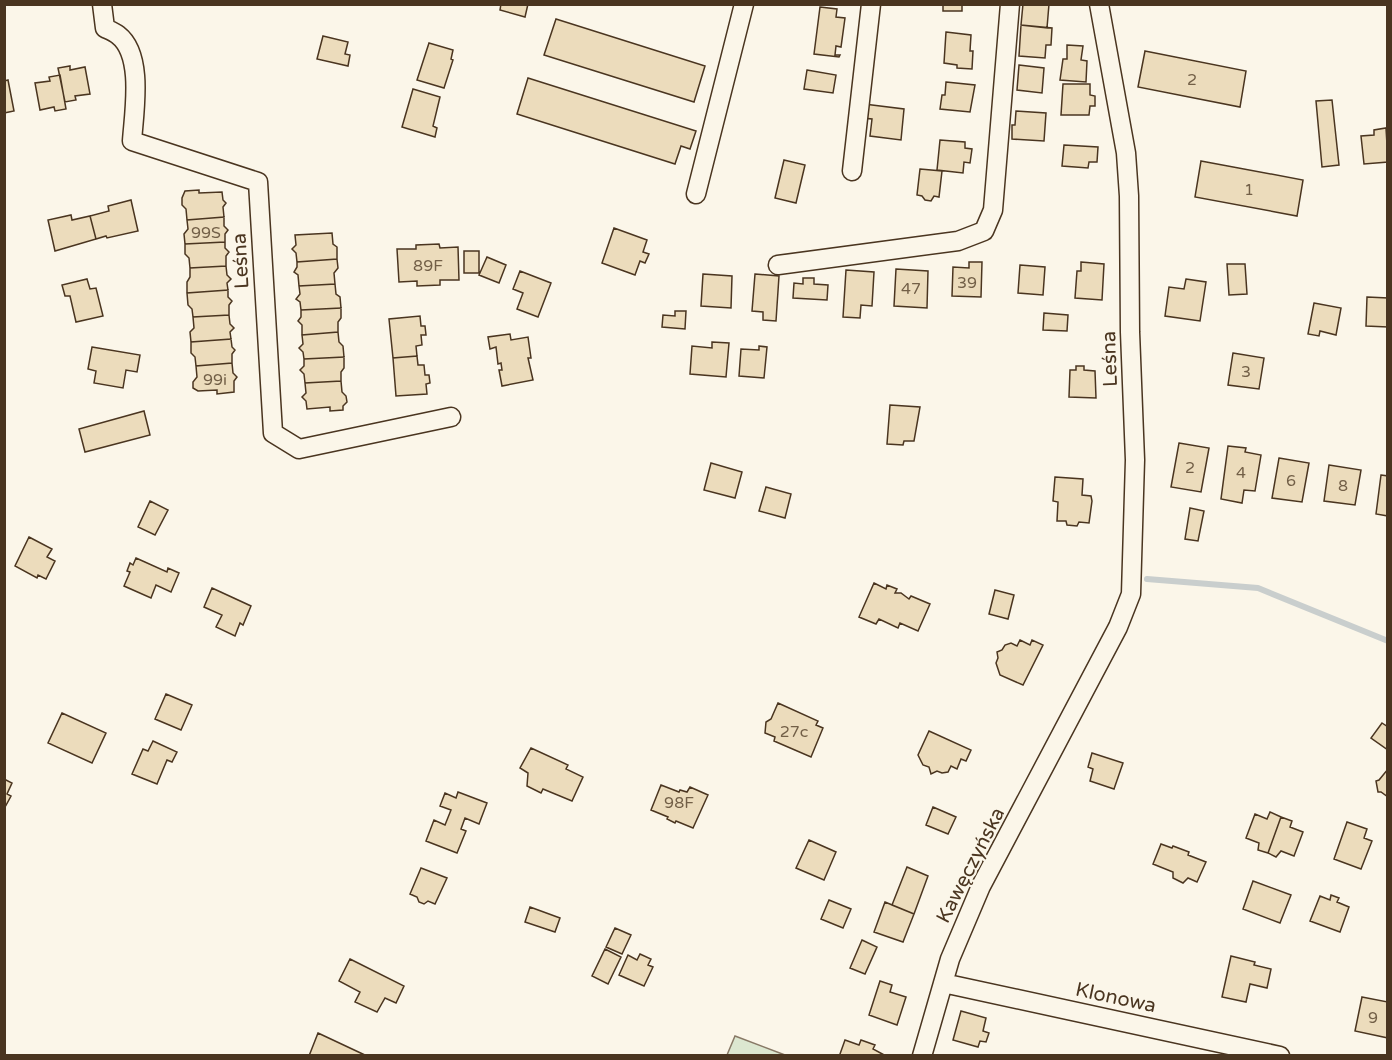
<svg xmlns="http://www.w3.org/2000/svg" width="1392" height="1060" font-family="'Varela Round',sans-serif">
  <rect width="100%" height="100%" fill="#fbf6e9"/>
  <path fill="#dce7d0" stroke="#887966" stroke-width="1.5" d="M735,1036L785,1055H727Z"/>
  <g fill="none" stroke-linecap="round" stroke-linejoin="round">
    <path stroke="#c9cecd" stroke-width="6" d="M1147,579L1258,588L1388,641"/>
  </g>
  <path fill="#ecdcbc" stroke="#4a3520" stroke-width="1.5" d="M501,4H528L525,17L500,10Z
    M943,4H962V11H943Z
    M1023,4H1049L1047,28L1021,25Z
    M820,7L837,9L836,17L845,18L841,47L836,46L835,55H840L839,57L814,54Z
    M556,19L705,66L694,102L544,55Z
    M1021,25L1052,28L1051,45H1046L1045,58L1019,56Z
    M946,32L971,35L970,51H973L972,69L957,68V65L944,63Z
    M323,36L348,42L345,54L350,55L348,66L317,59Z
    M429,43L453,50L451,59L453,60L444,88L417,80Z
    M1067,45L1083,46L1081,60L1087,61L1086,82L1060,80L1063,59H1067Z
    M1145,51L1246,71L1240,107L1138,87Z
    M1019,65L1044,68L1042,93L1017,90Z
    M70,66V70L85,67L90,94L75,96L76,100L65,102L58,68Z
    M807,70L836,75L833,93L804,89Z
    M60,75L66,109L55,111L54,107L40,110L35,83L50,81L49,77Z
    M528,78L696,131L690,149L681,146L675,164L517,114Z
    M8,80L14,111L4,113V81Z
    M946,82L975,85L970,112L940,109L942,95H945Z
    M1063,84H1090V95L1095,96V106H1090L1089,115H1061Z
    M413,89L440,97L433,126L437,128L435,137L402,127Z
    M1332,100L1339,165L1322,167L1316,101Z
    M864,104L904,109L901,140L870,136L872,119L862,118Z
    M1016,111L1046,113L1044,141L1012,139V125H1015Z
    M1386,128L1388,162L1364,164L1361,136L1374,135V130Z
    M940,140L965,142V148L972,149L970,163L964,162L963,173L937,170Z
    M1064,145L1098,147L1097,162H1089L1088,168L1062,166Z
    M784,160L805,165L796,203L775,198Z
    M1201,161L1303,180L1297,216L1195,197Z
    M920,169L942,171L939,197L934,196L931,201L925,200L922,196L917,195Z
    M199,190V193L222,192L223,200L226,203L223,207L224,217L187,220L186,209L182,205V198L185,191Z
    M131,200L138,231L107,238L106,236L96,239L90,216L109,211L108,206Z
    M71,215L72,220L90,216L96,239L55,251L48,220Z
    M224,217V226L228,230L225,234V242L185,244L184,234L188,229L187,220Z
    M614,228L647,240L643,252L649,254L645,263L640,261L635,275L602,263Z
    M332,233L333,244L337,247V259L297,262L296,253L292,249L296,245L295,235Z
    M225,242V248L229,252L226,256V266L190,268L189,258L185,254V244Z
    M439,244L440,248L458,247L459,280H440V285L417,286V281L399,282L397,249H416V245Z
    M464,251H479V273H464Z
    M487,257L506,265L499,283L479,275Z
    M337,259L338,268L334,273L335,284L299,286L298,275L294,272L297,267V262Z
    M969,262H982L981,297L952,296L953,267L969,268Z
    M1081,262L1104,264L1102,300L1075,298L1077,271H1081Z
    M1227,264H1245L1247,294L1229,295Z
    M1020,265L1045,267L1043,295L1018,293Z
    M226,266L227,275L231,279L227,283L228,290L187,293V282L190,277V268Z
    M896,269L928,271L927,308L894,306Z
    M846,270L874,272L872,306L861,305L860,318L843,317Z
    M520,271L551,283L538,317L517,309L523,293L513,289Z
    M703,274L732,276L731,308L701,306Z
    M755,274L779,276L776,321L763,320V312L752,311Z
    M803,278H814V284L828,285L827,300L793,298L794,283L803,284Z
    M87,279L90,289L96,288L103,316L76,322L70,296H65L62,285Z
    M1186,279L1206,282L1200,321L1165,316L1169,287L1184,289Z
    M335,284L336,294L340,297L341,308L301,310L300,302L296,299L300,294L299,286Z
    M228,290V297L232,301L229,305V315L193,317L192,309L188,305L187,293Z
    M1367,297L1388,298V327L1366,326Z
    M1314,303L1341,308L1336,335L1320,331L1319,336L1308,334Z
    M341,308V318L338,322V332L302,335V325L298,321L301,317V310Z
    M675,311H686L685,329L662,327L663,315L675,316Z
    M1044,313L1068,315L1067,331L1043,330Z
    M229,315L230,324L234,328L230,332L231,339L191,342L190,332L194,328L193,317Z
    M420,316L421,326H425L426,335H421L422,345L416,346L417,356L393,358L389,319Z
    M338,332L339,342L343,346L344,357L304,359L303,352L299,348L303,344L302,335Z
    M510,334L511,340L528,337L531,358H528L533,380L502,386L499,370H502L501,363L498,364L496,347L490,349L488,337Z
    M231,339L232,347L235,350L232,354V363L196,366L195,357L191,353V342Z
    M712,342L729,343L726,377L690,374L692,346L712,348Z
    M759,346L767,347L764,378L739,376L741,349L759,350Z
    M92,347L140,355L137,372L126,370L123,388L94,383L96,371L88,369Z
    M1233,353L1264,358L1259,389L1228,385Z
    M417,356L418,365H424L425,375H429L430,383L426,384L427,394L396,396L393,358Z
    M344,357V368L341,372V381L305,383L304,374L300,370L304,366V359Z
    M232,363L233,373L237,377L234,381V392L217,394V390L198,391L193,388V382L197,377L196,366Z
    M1076,366H1084V370L1095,371L1096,398L1069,397L1070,370H1076Z
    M341,381L342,392L346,396L347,402L343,406V410L330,411V407L307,409L306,401L302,397L306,393L305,383Z
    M890,405L920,407L914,441H904L903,445L887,444Z
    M144,411L150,435L85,452L79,429Z
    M1179,443L1209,448L1201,492L1171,487Z
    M1228,446L1246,448L1245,452L1261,455L1255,491L1244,490L1242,503L1221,499Z
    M1279,458L1309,463L1302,502L1272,498Z
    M711,463L742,472L735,498L704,490Z
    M1329,465L1361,470L1355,505L1324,501Z
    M1381,475L1388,476V516L1376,514Z
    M1055,477L1083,479L1082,495L1091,496L1092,501L1089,523L1079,522L1077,526L1067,525L1066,521H1057L1058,502L1053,501Z
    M766,487L791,494L785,518L759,511Z
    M150,501L168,510L155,535L138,527Z
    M1190,508L1204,511L1198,541L1185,539Z
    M29,537L52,549L47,557L55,561L46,579L38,575L37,578L15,566Z
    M136,558L167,572L168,568L179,573L171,592L156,585L151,598L124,586L130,572L127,571L130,563L133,565Z
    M874,583L886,589L887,585L897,589L895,593H901L909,599L911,596L930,604L918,631L900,623L898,628L879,619L876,624L859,617Z
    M212,588L251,606L243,625L240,623L235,636L216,627L222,615L204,607Z
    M995,590L1014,595L1008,619L989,614Z
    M1020,640L1030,645L1032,640L1043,645L1023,685L1000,675L996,663L998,658L997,652L1002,650L1005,645L1011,643L1017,646Z
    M166,694L192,705L181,730L155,719Z
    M778,703L818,721L816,725L823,728L811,757L774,741L775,737L765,733L766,722L771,719Z
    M62,713L106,733L92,763L48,743Z
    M1382,723L1388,727V750L1371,738Z
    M929,731L971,750L966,761L961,759L957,769L951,766L948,772L942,773L937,771L931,774L929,767L923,765L918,755Z
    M153,741L177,752L172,762L167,760L157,784L132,774L143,749L148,751Z
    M531,748L568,765L566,769L583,777L572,801L543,789L541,793L527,786L528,773L520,768Z
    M1092,753L1123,763L1114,789L1090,781L1093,769L1088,767Z
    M1388,769V797L1381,792H1378L1376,781L1379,780Z
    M4,779L12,783L7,794L11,796L4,809Z
    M661,785L679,792L680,790L687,792L690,787L708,795L693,828L676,821L675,823L667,819L668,817L651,810Z
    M458,792L487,803L479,824L465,818L461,829L466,831L457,853L426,841L434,820L445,825L451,810L440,806L445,793L456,798Z
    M933,807L956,817L948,834L926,825Z
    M1270,812L1281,817L1268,853L1258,850L1259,843L1246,838L1255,814L1267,819Z
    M1281,817L1292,821L1290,827L1303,832L1294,856L1281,851L1276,857L1268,853Z
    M1347,822L1367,829L1364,838L1372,841L1361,869L1334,859Z
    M809,840L836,852L824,880L796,868Z
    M1161,844L1172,848L1173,846L1189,852L1188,855L1206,862L1197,882L1188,878L1183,883L1173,878V872L1153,864Z
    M907,867L928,876L914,914L892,905Z
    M421,868L447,878L435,904L428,901L424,904L419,902L417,897L410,894Z
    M1253,881L1291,895L1280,923L1243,909Z
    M1331,895L1339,898L1337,902L1349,907L1340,932L1310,921L1320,896L1330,900Z
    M829,900L851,909L843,928L821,919Z
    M885,902L914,914L903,942L874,932Z
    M530,907L560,918L555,932L525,922Z
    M615,928L631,935L622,954L606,947Z
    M862,940L877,947L865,974L850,968Z
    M605,949L621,957L608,984L592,976Z
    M640,954L651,959L648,965L653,967L644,986L619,975L628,955L637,960Z
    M1231,956L1255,962L1254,965L1271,969L1267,988L1250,984L1246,1002L1222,997Z
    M350,959L404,986L396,1003L385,998L377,1012L355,1002L360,992L339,981Z
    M880,981L892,985L890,992L906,997L897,1025L869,1015Z
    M1362,997L1388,1002V1038L1355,1031Z
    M961,1011L986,1018L983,1031L989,1033L986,1042L980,1041L978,1047L953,1040Z
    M318,1033L367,1056H309Z
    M845,1040L859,1045L861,1040L875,1045L873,1049L886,1056H842L840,1054Z"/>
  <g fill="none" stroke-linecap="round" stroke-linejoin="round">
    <g stroke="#4a3520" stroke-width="21">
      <path id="street" d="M102,4L105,28C109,30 114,32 118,35C144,55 134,112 132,141L258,182L273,433L299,449L451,417
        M852,171L871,4
        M696,194L744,4
        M778,265L958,241L984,231L993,210L1010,4
        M943,983L1280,1056
        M922,1056L950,959L981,886L1118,627L1131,594L1135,460L1130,332L1129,196L1126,153L1099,4"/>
    </g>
    <use href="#street" stroke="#fbf6e9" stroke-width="18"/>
  </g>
  <g text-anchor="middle" stroke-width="4.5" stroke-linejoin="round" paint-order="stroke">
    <g font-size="16" fill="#725f47">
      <text x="1192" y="85">2</text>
      <text x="1249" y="195">1</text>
      <text x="206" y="238">99S</text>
      <text x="428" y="271">89F</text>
      <text x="967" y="288">39</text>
      <text x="911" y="294">47</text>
      <text x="1246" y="377">3</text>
      <text x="215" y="385">99i</text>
      <text x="1190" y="473">2</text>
      <text x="1241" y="478">4</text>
      <text x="1291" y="486">6</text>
      <text x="1343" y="491">8</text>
      <text x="794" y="737">27c</text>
      <text x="679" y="808">98F</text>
      <text x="1373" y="1023">9</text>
    </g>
    <g font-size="20" fill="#4a3520" stroke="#fbf6e9">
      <text transform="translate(240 261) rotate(-93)" y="7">Leśna</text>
      <text transform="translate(1109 359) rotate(-92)" y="7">Leśna</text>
      <text transform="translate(970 865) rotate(-63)" y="7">Kawęczyńska</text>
      <text transform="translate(1116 997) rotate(12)" y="7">Klonowa</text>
    </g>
  </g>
  <rect width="1392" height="1060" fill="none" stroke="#4a3520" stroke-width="12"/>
</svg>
